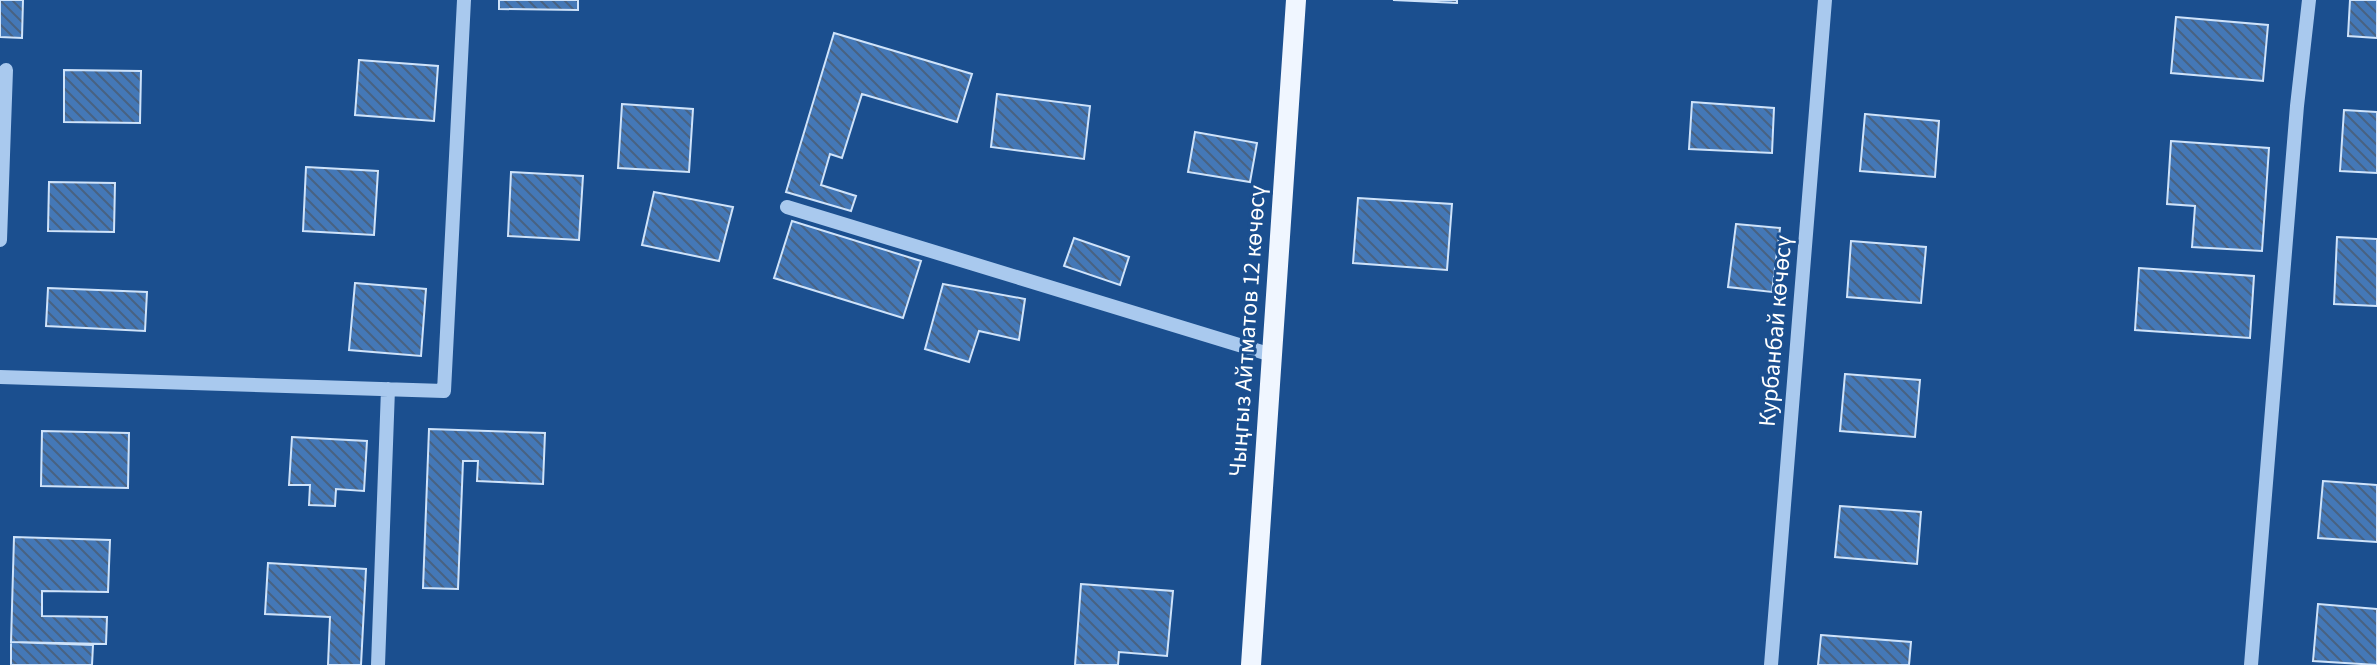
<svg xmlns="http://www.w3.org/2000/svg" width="2377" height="665" font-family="'Source Sans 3',sans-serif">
  <defs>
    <pattern id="building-back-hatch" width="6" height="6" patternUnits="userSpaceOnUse" patternTransform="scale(2)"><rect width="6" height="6" fill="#4478b7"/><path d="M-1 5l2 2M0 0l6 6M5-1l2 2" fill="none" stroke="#486282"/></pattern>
  </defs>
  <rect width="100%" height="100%" fill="#1b4f8f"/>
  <path fill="url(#building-back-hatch)" stroke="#cfe3fa" stroke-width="2" d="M0,0H23L22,38L0,37Z
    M499,0H578V10L499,9Z
    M1393,0H1457V3Z
    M2350,0H2377V38L2348,36Z
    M2176,17L2268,25L2263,81L2171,73Z
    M834,33L972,74L957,122L862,94L842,158L830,154L821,185L856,196L851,211L786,192Z
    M359,60L438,66L434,121L355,115Z
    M64,70L141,71L140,123L64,122Z
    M997,94L1090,106L1084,159L991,147Z
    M1692,102L1774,108L1772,153L1689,149Z
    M622,104L693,109L689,172L618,168Z
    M2344,110L2377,112V173L2340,171Z
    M1865,114L1939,121L1935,177L1860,171Z
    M1195,132L1257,143L1250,182L1188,172Z
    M2171,141L2269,148L2262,251L2192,247L2195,206L2167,204Z
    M306,167L378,171L374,235L303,231Z
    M511,172L583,176L579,240L508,236Z
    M49,182L115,183L114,232L48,231Z
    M654,192L733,207L719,261L642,245Z
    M1358,198L1452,204L1447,270L1353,263Z
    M792,221L921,261L903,318L774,278Z
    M1736,224L1780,228L1772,292L1728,287Z
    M2337,237L2377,239V306L2334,304Z
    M1074,238L1129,257L1120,285L1064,266Z
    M1851,241L1926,247L1921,303L1847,297Z
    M2139,268L2254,276L2250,338L2135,330Z
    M355,283L426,289L421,356L349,350Z
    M943,284L1025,299L1019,340L979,331L969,362L925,349Z
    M48,288L147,292L145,331L46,326Z
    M1845,374L1920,380L1915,437L1840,431Z
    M429,429L545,433L543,484L477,481L478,461H463L458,589L423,588Z
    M42,431L129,433L128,488L41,486Z
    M292,437L367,441L364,491L336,489L335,506L309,505L310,485H289Z
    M2323,481L2377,485V542L2318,538Z
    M1840,506L1921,512L1917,564L1835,557Z
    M14,537L110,540L108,592L42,591V616L107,617L106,644L11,642Z
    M268,563L366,569L361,665H328L330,617L265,614Z
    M1081,584L1173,591L1167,656L1119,652L1118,665H1075Z
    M2318,604L2377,609V665L2313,661Z
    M1821,635L1911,642L1909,665H1818Z
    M11,642L93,645L92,665H11Z"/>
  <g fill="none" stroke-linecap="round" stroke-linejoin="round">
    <path stroke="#a9c9ee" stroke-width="14" d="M787,207L1272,355
      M0,240L6,70
      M0,377L444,391L464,0
      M378,665L388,389
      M1771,665L1825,0
      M2251,665L2297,106L2309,0"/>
    <path stroke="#f0f6ff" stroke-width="20" d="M1251,665L1296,0"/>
  </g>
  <g text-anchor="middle" stroke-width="6" stroke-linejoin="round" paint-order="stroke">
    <g font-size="24" fill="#fff" stroke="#1b4f8f">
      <text transform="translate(1247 331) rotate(-86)" y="8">Чыңгыз Айтматов 12 көчөсү</text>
      <text transform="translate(1775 331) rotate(-85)" y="8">Курбанбай көчөсү</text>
    </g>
  </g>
</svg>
